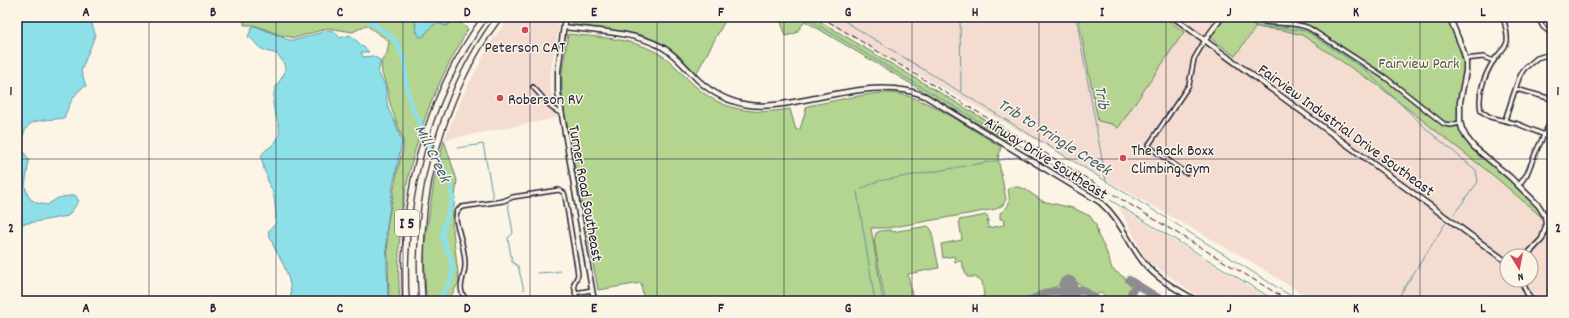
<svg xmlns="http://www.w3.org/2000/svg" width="1569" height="318" font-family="Dekko,sans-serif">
  <rect width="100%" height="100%" fill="#fcf5e5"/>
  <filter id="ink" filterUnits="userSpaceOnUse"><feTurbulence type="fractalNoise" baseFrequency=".025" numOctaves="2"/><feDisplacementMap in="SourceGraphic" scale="8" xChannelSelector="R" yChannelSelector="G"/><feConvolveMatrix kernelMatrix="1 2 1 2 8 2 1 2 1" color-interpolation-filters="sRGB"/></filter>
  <g filter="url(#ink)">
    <path fill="#f4ddd0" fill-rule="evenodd" d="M510,17H561L549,81L557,118L444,140L466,89L492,40Z
      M817,17H1271L1316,42L1505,180L1552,225V301H1314L1250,261ZM1507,256H1531V280H1507Z
      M1119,207L1273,301H1205L1146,260Z"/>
    <path fill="#b4d58f" stroke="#6b7c65" d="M244,17H413L415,21L416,32L423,37L430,27L437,23L447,26L456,19L468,29C459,46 449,62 441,80C409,148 394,226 400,301H389L387,227L398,167L403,149V140L391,107L386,85L382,73L381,62L387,53L389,41L366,25L353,32L328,28L295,38L280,35L254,25H244Z
      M569,17H727L696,74C689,66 682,57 672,50C643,31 607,30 573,25L569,20Z
      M777,17H813L1019,140L1010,142L997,135L805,21L796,33L786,36L780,19Z
      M1078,17H1164L1184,32L1118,128L1112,124L1098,121Z
      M1225,17H1237L1256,27L1235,56L1212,39V34Z
      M1239,17H1295L1316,21L1318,17H1451L1466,61L1459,112L1466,137L1537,203L1545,220L1494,176L1377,85L1302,35L1283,30L1261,28Z
      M568,34C595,37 630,38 654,51C671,59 680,72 693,84C721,111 754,115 790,109L796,130L800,129L807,106C831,102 867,92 892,93C927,96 970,129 1001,147L998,158L1006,199L1003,205L996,209L888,228H871L883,301H644L641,283L598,290L571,147H573L564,112L562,88V73Z
      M444,140L457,180L452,223L459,282L448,301H426L424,248L434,181Z
      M1011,187H1018L1025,189L1042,201L1073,208L1090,216L1096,225L1098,235L1107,253L1112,269L1125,278L1132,286L1129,294L1130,301H1113L1101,293L1095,295L1078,283L1058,286L1027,298L1025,297L1019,301H971L984,296L982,281L977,279L976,277H967L961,261L955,262L954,256L943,258L941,244L962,240L959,220L987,215L989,221H987L988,228L1004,225L1003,219H1000V213C1011,206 1010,201 1008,189Z
      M928,226L931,229L939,268L908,274L913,301H885L874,240L876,233L880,231L891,230L892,232Z"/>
    <path fill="#8ee0e8" stroke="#6394a3" d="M17,17H90L95,34L94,38L81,71L86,86C75,90 68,107 64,118C38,122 24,115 21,148L29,160L25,186L28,196L32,200L37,203L47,205L58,198L75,195L79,201L68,216L17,225Z
      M413,17H454L456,19L444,26C436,18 428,30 423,37H420C415,31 417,24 413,17Z
      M255,26L289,40H296L329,30L334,31L340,38L350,35L369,52H361L363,57L373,56L380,60V65L378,72L385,85L388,108L396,125L402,142L393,185L386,232L388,301H291C292,280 284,264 274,247C272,242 270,237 268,232L276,223C276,214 275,205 274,197C273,189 266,182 267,175L265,173L261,156C265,148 274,147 278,138C283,126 273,115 273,102C274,100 274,95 274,93C277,77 295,74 277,54C270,52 263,51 258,46C254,43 254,39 248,37L252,27Z"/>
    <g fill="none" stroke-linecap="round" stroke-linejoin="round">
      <path stroke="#6394a3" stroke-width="1" d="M800,17L811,21L1103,195
        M838,17L1176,224L1299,301
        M960,17L961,92
        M1076,17L1106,181
        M1242,19L1257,27L1284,28L1306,31L1364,69L1431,133L1476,170L1478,182L1454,214
        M457,148L483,144L493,198
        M861,189L878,181L1018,157
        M857,192L875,301
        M1110,200L1276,301
        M508,204L513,233L508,238L512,262L518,266L524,290
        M537,273C545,272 552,273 560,271
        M1396,301L1445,224"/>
      <path stroke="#8ee0e8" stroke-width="5" d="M295,17H298
        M364,17L393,38L397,44L405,62L406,84L413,110L450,181L453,198L442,233L443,239L450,257L453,271L450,282L438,301"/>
      <path stroke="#8f8c90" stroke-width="8" d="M1129,280L1163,301
        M1028,301C1043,295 1056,284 1070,298C1078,282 1088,293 1098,301
        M1131,301V293L1135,287L1138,286"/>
      <path stroke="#8f8c90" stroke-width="19" d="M1068,285L1070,301"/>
      <g stroke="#22223b" stroke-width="6">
        <path id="street" d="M465,17L468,20
          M1249,17C1268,27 1290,20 1309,28L1386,78L1444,124L1451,125L1460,123
          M1503,17C1505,25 1508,33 1507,42C1505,49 1498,54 1494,60C1485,74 1477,94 1481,111L1490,117L1518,124L1552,138
          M1538,17L1543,27L1552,34
          M1465,59L1483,57L1494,61
          M533,87L552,108L560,113
          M1516,89L1552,99
          M1505,120L1519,78L1524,69L1537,58L1547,55L1552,56
          M1186,173L1148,146L1189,85L1194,59L1205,40
          M1519,185L1527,174L1535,154L1552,118
          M1545,216H1552
          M575,293L592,290
          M468,301C454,289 466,277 465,263C465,249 459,234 456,220C456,215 456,210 462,207L503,201L513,197L559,190L564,193L565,196L577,267L578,275L574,284L577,301
          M502,301L510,300L519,301"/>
      </g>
      <g stroke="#22223b" stroke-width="7">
        <path id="secondary" d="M565,17L558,71V92L594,301
          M1173,17L1507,262
          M1451,17L1452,23L1463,50L1466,61V71L1460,102V121L1462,129L1466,137L1474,147L1510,177L1539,206L1545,216L1546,226L1542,239L1526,256
          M564,27C595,31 635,32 662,47C676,55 686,68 698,80C712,93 729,102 749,105C764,107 779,105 794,102C835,95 885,79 925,96L1100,202C1122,221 1127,242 1144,263C1158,280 1178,290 1197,301
          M1205,40L1222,17
          M1521,280L1531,301"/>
      </g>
      <g stroke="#22223b" stroke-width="8">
        <path id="highway" d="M406,301C400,200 425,100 485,17
          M422,301C414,203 439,97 499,17"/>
      </g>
      <use href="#street" stroke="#fcf5e5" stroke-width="3"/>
      <use href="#secondary" stroke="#fcf5e5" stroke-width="4"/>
      <use href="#highway" stroke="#fcf5e5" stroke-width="5.5"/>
      <path stroke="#22223b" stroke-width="1" stroke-dasharray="6 3" stroke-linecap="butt" d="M821,17L1289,301"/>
    </g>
  </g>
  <path fill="none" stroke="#22223b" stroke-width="1" stroke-opacity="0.55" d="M149,17V301M276,17V301M403,17V301M530,17V301M657,17V301M784,17V301M912,17V301M1039,17V301M1166,17V301M1293,17V301M1420,17V301M17,159H1552"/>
  <g fill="#d1495b" stroke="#fcf5e5" stroke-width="1.5">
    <circle cx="525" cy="30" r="4"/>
    <circle cx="500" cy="98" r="4"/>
    <circle cx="1123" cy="158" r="4"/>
  </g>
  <g text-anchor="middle" stroke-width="3" stroke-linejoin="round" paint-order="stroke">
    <rect fill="#fcf5e5" stroke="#63616e" stroke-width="1" x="395" y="210" width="24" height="26" rx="3"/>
    <g font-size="15" font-weight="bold" fill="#22223b">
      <text x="407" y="228">I 5</text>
    </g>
    <g font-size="16" fill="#22223b" stroke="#fcf5e5" text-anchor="start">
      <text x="525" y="52" text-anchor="middle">Peterson CAT</text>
      <text x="508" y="104">Roberson RV</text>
      <text x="1131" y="155">The Rock Boxx<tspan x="1131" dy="18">Climbing Gym</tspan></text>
    </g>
    <g font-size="16" fill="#4e5854" stroke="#fcf5e5">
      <text x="1419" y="68">Fairview Park</text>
    </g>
    <g font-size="16" fill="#22223b" stroke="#fcf5e5">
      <text transform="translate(1347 129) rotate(36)" y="6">Fairview Industrial Drive Southeast</text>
      <text transform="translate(1047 157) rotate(32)" y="6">Airway Drive Southeast</text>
      <text transform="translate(587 193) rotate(80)" y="6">Turner Road Southeast</text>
    </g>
    <g font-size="17" font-style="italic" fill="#425b6f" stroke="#fcf5e5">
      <text transform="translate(1103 97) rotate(80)" y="6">Trib</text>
      <text transform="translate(1055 136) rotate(32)" y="6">Trib to Pringle Creek</text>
      <text transform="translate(434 153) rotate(64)" y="6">Mill Creek</text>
    </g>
  </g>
  <rect width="1569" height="318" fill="none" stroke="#fcf5e5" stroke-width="44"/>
  <g transform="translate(1519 268) rotate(170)"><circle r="19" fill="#fcf5e5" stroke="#a5a1a1"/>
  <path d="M0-3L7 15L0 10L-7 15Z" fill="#d1495b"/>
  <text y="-6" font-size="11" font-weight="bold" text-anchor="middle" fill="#22223b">N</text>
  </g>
  <rect x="22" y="22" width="1525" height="274" fill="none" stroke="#22223b" stroke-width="1.5"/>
  <g font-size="13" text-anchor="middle" font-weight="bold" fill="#22223b">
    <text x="86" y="16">A</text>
    <text x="213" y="16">B</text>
    <text x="340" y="16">C</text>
    <text x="467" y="16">D</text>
    <text x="594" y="16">E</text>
    <text x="721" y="16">F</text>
    <text x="848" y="16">G</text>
    <text x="975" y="16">H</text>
    <text x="1102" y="16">I</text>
    <text x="1229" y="16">J</text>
    <text x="1356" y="16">K</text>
    <text x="1483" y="16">L</text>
    <text x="11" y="95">1</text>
    <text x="1558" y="95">1</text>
    <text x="11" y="232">2</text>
    <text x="1558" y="232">2</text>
    <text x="86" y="312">A</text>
    <text x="213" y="312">B</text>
    <text x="340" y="312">C</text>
    <text x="467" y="312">D</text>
    <text x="594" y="312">E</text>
    <text x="721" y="312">F</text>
    <text x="848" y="312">G</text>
    <text x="975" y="312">H</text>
    <text x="1102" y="312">I</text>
    <text x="1229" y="312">J</text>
    <text x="1356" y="312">K</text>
    <text x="1483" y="312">L</text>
  </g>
</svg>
